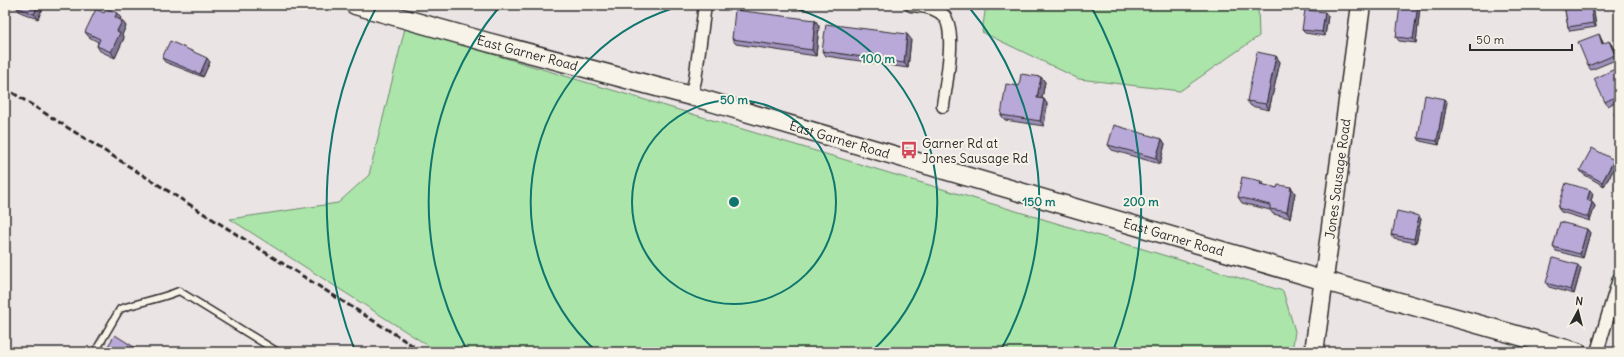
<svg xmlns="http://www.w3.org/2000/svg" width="1624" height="357" font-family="Delius,sans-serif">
  <rect width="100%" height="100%" fill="#ebe4e5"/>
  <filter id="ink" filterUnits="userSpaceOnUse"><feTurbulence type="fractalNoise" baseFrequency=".025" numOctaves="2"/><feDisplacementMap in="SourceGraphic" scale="8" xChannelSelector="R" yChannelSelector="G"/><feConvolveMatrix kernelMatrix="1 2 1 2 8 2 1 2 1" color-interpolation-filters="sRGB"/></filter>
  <g filter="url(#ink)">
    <path fill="#abe5aa" stroke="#6b886a" d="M986,5H1258L1259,36L1180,91L1079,79L982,32Z
      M405,28L1283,291L1295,331L1292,352H438L230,219L338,203L369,175Z"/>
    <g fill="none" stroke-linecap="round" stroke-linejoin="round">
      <g stroke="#2b2b2b" stroke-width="9">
        <path id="service" d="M95,352L120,309C140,302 160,299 179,291L278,352"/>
      </g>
      <g stroke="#2b2b2b" stroke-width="15">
        <path id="minor" d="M911,5C922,6 935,7 943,15C958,29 945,87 943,106
          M691,96L695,80L705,5
          M1597,352L1619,279"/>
      </g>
      <g stroke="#2b2b2b" stroke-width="21">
        <g id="secondary">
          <path id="s1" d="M355,5L487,42L691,96L1325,281L1577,352"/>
          <path id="s2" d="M1314,352L1361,5"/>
        </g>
      </g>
      <use href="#service" stroke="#f7f3e8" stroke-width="6"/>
      <use href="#minor" stroke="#f7f3e8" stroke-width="12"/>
      <use href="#secondary" stroke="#f7f3e8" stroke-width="18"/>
      <path stroke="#2b2b2b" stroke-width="3" stroke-dasharray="6 3" stroke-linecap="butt" d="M5,88L423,352"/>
    </g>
    <path fill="#9f91bb" stroke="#2b2b2b" d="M44,5L38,19L20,12L16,7Z
      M1564,5H1593L1596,27L1570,31L1568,27Z
      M1420,8L1416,43L1399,41L1396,37Z
      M104,13L121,18L120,20L122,21L126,26L122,35L124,38L115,58L100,51L97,46L98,42L89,37L85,32Z
      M1328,16L1325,36L1305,33L1302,30Z
      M815,20L819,26L816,56L736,44L732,39Z
      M1599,34L1601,38L1603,43L1612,45L1618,59L1591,70L1588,66Z
      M911,39L908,68L826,56L822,51Z
      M1276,56L1280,62L1269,110L1251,106L1247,101Z
      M162,58L210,62L203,77L165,62Z
      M1619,67V100L1608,106L1605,102Z
      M1041,77L1045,82L1042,98L1044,99L1047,104L1044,126L1005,120L1001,115L1019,86Z
      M1447,102L1439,145L1420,141L1418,138Z
      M1162,139L1165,144L1160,164L1112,150L1108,145Z
      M1614,160L1617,164L1604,186L1583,174L1580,170Z
      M1264,185L1277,188L1291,187L1295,193L1290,218L1273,214L1270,210L1242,203L1238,197Z
      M1590,190L1593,194L1591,201L1595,206L1590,221L1561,212L1558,208Z
      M1421,219L1416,243L1394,239L1392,235Z
      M1587,229L1590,233L1583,258L1556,251L1553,247Z
      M1581,269L1574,294L1549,287L1546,283Z"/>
    <path fill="#827698" stroke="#2b2b2b" d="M38,5H44L38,19L34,14Z
      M1418,5L1420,8L1416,43L1413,39Z
      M1591,5H1593L1596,27L1593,23Z
      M1325,12L1328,16L1325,36L1322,32Z
      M117,13L121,18L119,23L115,17Z
      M815,20L819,26L816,56L812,50Z
      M122,21L126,26L122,35L124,38L115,58L111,52L117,31Z
      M907,34L911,39L908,68L904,63Z
      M1599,34L1601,38L1605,47L1602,44Z
      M1609,41L1612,45L1618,59L1615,55Z
      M1276,56L1280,62L1269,110L1266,104Z
      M207,58L210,62L203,77L200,74Z
      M1041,77L1045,82L1041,103L1037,98Z
      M1044,99L1047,104L1044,126L1040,121Z
      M1444,99L1447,102L1439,145L1437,141Z
      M1162,139L1165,144L1160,164L1156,158Z
      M1614,160L1617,164L1604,186L1602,182Z
      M1261,181L1265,186L1260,184Z
      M1291,187L1295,193L1290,218L1287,212Z
      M1590,190L1593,194L1590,204L1587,200Z
      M1592,202L1595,206L1590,221L1588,217Z
      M1419,216L1421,219L1416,243L1414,239Z
      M1587,229L1590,233L1583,258L1580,254Z
      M1578,265L1581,269L1574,294L1571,290Z"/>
    <path fill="#b9a9d9" stroke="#2b2b2b" d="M16,5H38L34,14L16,7Z
      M1400,5H1418L1413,39L1396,37Z
      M1564,5H1591L1593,23L1568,27Z
      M106,8L117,13L115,17L122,21L117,31L120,33L111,52L97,46L100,39L85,32L96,9L104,13Z
      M735,10L815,20L812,50L732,39Z
      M1305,10L1325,12L1322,32L1302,30Z
      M826,24L907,34L904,63L822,51Z
      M1599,34L1602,44L1609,41L1615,55L1588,66L1578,42Z
      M170,41L207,58L200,74L162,58Z
      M1257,52L1276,56L1266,104L1247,101Z
      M1619,67V95L1605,102L1594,79Z
      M1021,74L1041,77L1037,98L1044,99L1040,121L1001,115L1006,84L1019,86Z
      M1425,95L1444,99L1437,141L1418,138Z
      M1619,111V126L1614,113Z
      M1114,125L1162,139L1156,158L1108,145Z
      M1592,148L1614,160L1602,182L1580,170Z
      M1242,177L1261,181L1260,184L1277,188L1278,185L1291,187L1287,212L1270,209V205L1238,197Z
      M1566,183L1590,190L1587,200L1592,202L1588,217L1558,208Z
      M1397,211L1419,216L1414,239L1392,235Z
      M1560,222L1587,229L1580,254L1553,247Z
      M1553,258L1578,265L1571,290L1546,283Z
      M115,335L142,352H104Z"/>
  </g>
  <g fill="none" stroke="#0f766e" stroke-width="2">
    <circle cx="734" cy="202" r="102"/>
    <path d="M597 352A203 203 0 0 1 685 5M783 5A203 203 0 0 1 871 352"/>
    <path d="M467 350A305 305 0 0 1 500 6M968 6A305 305 0 0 1 1001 350"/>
    <path d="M355 351A407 407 0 0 1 376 8M1092 8A407 407 0 0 1 1113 351"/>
  </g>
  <defs>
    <g id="bus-bare" transform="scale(1.38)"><path d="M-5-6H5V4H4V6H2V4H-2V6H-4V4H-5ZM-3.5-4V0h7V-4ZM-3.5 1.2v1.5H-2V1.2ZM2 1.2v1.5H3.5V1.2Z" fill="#d1495b" stroke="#f7f3e8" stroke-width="2.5" paint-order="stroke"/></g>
  </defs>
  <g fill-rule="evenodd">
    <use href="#bus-bare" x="909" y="150"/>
  </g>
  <g text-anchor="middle" stroke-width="4" stroke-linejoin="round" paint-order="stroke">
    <g font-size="13" fill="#2b2b2b" stroke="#f7f3e8">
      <text dy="5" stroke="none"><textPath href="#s1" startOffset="179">East Garner Road</textPath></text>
      <text dy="5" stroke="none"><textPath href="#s1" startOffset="503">East Garner Road</textPath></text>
      <text dy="5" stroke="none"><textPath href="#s2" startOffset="175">Jones Sausage Road</textPath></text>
      <text dy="5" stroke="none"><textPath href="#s1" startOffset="851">East Garner Road</textPath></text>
    </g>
    <g font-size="13" fill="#2b2b2b" stroke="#f7f3e8" text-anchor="start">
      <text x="922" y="148">Garner Rd at<tspan x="922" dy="15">Jones Sausage Rd</tspan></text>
    </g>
  </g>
  <circle cx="734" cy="202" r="6" fill="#0f766e" stroke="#f7f3e8" stroke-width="2"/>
  <g font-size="12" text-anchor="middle" font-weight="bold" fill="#0f766e" stroke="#f7f3e8" stroke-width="4" stroke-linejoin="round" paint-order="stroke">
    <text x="878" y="63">100 m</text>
    <text x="734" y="104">50 m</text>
    <text x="1039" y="206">150 m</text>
    <text x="1141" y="206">200 m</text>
  </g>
  <rect width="1624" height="357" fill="none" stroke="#f7f3e8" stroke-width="20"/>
  <rect x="10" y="10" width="1604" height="337" fill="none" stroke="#2b2b2b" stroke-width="1.5" filter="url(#ink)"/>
  <g transform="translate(1578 311) rotate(7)" stroke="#f7f3e8" stroke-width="3" paint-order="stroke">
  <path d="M0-3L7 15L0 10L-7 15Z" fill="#2b2b2b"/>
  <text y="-6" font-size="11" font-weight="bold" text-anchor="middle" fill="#2b2b2b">N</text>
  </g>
  <path d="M1470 44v6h102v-6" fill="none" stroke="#2b2b2b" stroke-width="2"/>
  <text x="1476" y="44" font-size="12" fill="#2b2b2b" stroke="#f7f3e8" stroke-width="3" paint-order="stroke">50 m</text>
</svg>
